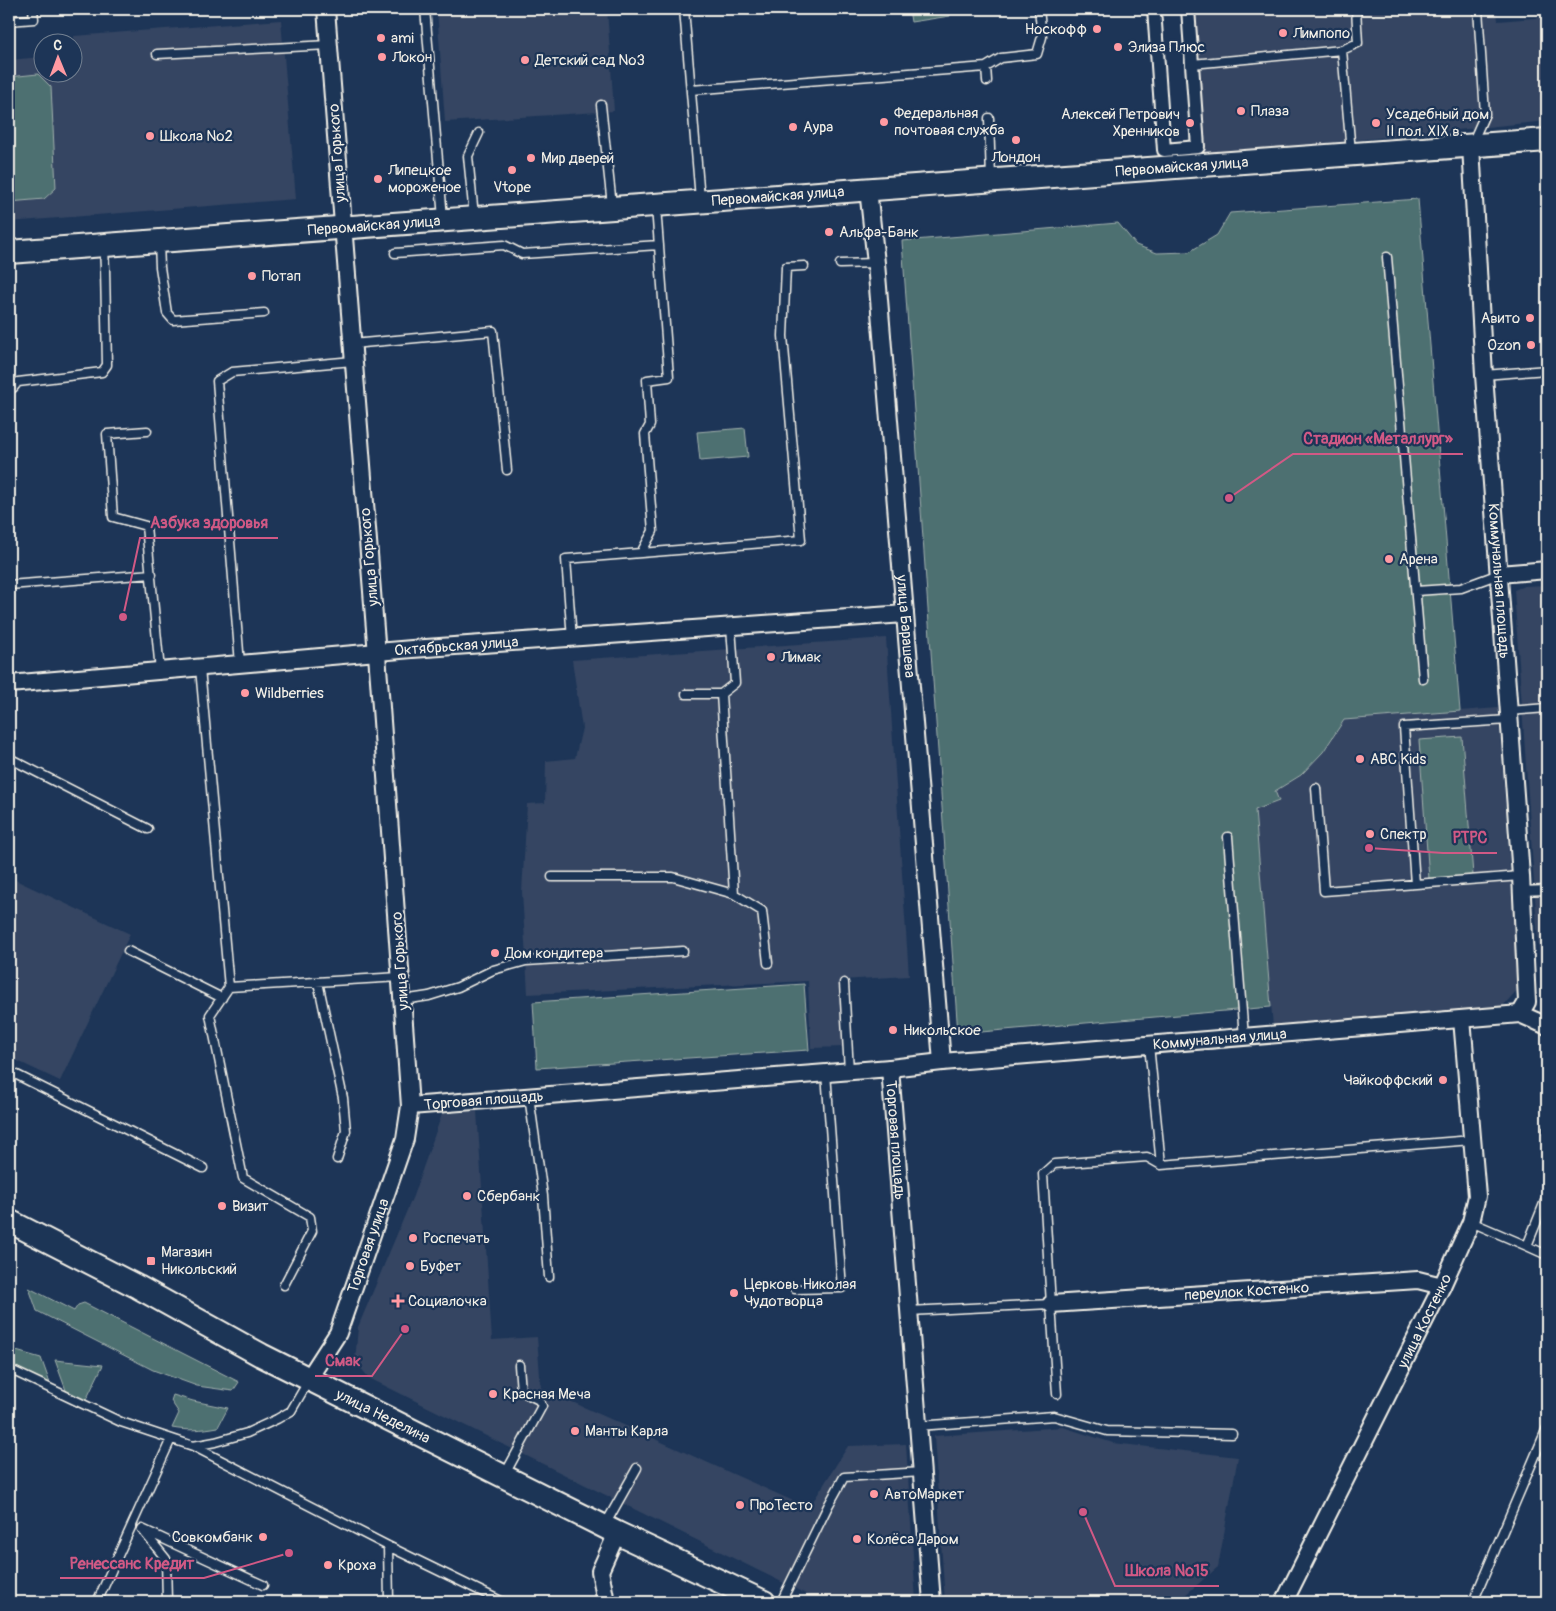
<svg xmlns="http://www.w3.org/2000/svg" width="1556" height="1611" font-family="Pangolin,sans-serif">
  <rect width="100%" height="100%" fill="#1d3557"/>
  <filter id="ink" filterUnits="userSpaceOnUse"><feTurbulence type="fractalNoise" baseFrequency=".02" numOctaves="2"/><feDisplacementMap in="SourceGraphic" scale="10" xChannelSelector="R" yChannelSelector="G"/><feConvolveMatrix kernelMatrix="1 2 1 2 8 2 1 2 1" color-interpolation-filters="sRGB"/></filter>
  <g filter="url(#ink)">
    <path fill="#344562" d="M437,9H607L614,111L445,122Z
      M1194,9H1497L1498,21L1547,17V121L1205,155Z
      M281,20L296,199L9,222V60L42,57V72H72L73,55L75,54L74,36Z
      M1547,585V1019L1543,1014L1514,590L1524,586Z
      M886,638L909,976L841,980L844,1047L811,1048L808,981L528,994L522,892L527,804L545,803L546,761L575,758L582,728L572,660Z
      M1498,708L1519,988L1501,1008L1273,1027L1255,810L1278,801L1275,791L1301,775L1323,752L1344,720Z
      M9,877L130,934L60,1081L9,1057Z
      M477,1111L492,1340L537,1337L541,1388L809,1508L848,1446L906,1444L916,1602H822L369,1378L355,1361L358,1327L413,1196L442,1114Z
      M1063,1427L1113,1443L1238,1457L1218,1567L1177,1602H945L934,1436Z"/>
    <path fill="#4e7071" stroke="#a1b0ac" d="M909,9H949L950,16L911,22Z
      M38,74L51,87L56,188L44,199L9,202V77Z
      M1418,199L1460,711L1344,720L1323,752L1301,775L1275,791L1279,801L1255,810L1271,1007L958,1034L902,241L1118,223L1136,245L1157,253L1189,252L1217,235L1230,213Z
      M745,428L748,457L700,461L697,432Z
      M1462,737L1473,875L1429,879L1419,740Z
      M804,984L809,1050L537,1068L533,1002Z
      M29,1288L74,1311L78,1305L84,1303L239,1382L233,1391L197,1386L153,1370L37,1311Z
      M9,1349L41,1358L51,1386L9,1366Z
      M55,1360L103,1365L85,1402L67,1393Z
      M173,1395L193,1401L228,1408L218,1427C202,1430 188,1431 172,1428L179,1413L171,1401Z"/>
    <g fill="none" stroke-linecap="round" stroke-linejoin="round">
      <g stroke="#f4f1e8" stroke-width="11">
        <path id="service" d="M425,9L443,218
          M684,9L700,199
          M9,21L34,19L33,9
          M1342,50L1358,43L1356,9
          M157,54L329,45
          M1192,64L1342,50L1351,152
          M986,67L987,81
          M691,90L986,67L1001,58L1037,54L1042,37L1039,9
          M601,105L612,205
          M989,118L991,179
          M1473,141L1485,114L1478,9
          M474,216L468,156L479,133
          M159,243L160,267L167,313L173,320L264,313
          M395,253L504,245L522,254L659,245
          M1387,257L1423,679
          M840,264L876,263
          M352,344L493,331L507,470
          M1484,375L1547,370
          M9,388H13L18,382L102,372L107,365L105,269L104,248
          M147,431L107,434L113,517L146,526L160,671
          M641,553L801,540L783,336L786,267L804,266
          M9,585L152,574
          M1416,591L1461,588L1499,574
          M731,627L735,683L721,694L734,894L762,911L768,963
          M572,639L566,559L641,553L653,531L645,434L650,425L647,380L669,377L656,207
          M240,664L217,381L232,372L353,361
          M200,668L229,987L400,977
          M686,694H721
          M1508,711L1547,708
          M9,758L148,829
          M1316,788L1324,891L1521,876
          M1228,837L1244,1037
          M552,877H673L734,894
          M1415,884L1404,727L1508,720
          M1521,891L1547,890
          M128,951L222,998
          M318,982L343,1098L346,1131L337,1159
          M844,983L849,1071
          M229,987L210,1015L243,1178L310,1217L312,1231L284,1285
          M403,1000L429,996L458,987L493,970L526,961L683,951
          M1149,1045L1161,1165
          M9,1071L203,1168
          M529,1096L543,1196L549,1277
          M1547,1130V1131
          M1547,1196L1527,1246L1547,1255
          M1471,1222L1527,1246
          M795,1289L842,1288L826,1073
          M1051,1304L1043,1174L1054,1164L1147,1157L1161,1165L1472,1140
          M909,1311L1051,1304L1057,1394
          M9,1369L121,1422L193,1446L215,1442L247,1433L277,1419L291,1411L309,1380
          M918,1426L1054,1416L1107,1431L1232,1434
          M193,1446L388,1546L503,1602
          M505,1474L542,1406L539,1400L521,1391L519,1365
          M605,1525L637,1468
          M142,1529L263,1585
          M144,1532L166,1559L167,1602
          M388,1546L389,1602
          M97,1602L171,1439
          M781,1602L828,1506L844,1477L922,1472
          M1473,1602L1547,1428"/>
      </g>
      <g stroke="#f4f1e8" stroke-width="16">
        <path id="pedestrian" d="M1154,9L1164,150L1198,147L1188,9"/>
      </g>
      <g stroke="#f4f1e8" stroke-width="20">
        <g id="minor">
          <path id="s1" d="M1471,146L1484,375L1521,876L1527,1002L1520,1014"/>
          <path id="s2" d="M868,189L876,263L942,1062"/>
          <path d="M1499,574L1547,570"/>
          <path id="s3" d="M9,684L412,649L905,614"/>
          <path id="s4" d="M890,1068L942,1062L1520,1014L1547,1026"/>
          <path id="s5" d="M410,1106L890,1068L932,1602"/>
          <path id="s6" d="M1051,1304L1418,1280L1442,1286"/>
          <path id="s7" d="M309,1378L338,1333L405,1139L410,1106L379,680L326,9"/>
          <path d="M606,1602L600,1571L617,1533"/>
          <path id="s8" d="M1284,1602L1442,1286L1471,1222L1477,1196L1462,1019"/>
        </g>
      </g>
      <g stroke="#f4f1e8" stroke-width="26">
        <g id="secondary">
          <path id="s9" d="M9,252L1547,140"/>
          <path id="s10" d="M9,1221L138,1287L261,1355L617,1533L764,1602"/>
        </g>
      </g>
      <use href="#service" stroke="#1d3557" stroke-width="8"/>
      <use href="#pedestrian" stroke="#1d3557" stroke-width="12"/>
      <use href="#minor" stroke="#1d3557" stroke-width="16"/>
      <use href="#secondary" stroke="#1d3557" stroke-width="22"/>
    </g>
  </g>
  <g fill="#ff9aa2" stroke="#1d3557" stroke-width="2">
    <circle cx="1097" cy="29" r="5"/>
    <circle cx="1283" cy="33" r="5"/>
    <circle cx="381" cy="38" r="5"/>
    <circle cx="1118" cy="47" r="5"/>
    <circle cx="382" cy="57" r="5"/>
    <circle cx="525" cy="60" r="5"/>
    <circle cx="1241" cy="111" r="5"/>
    <circle cx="884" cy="122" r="5"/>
    <circle cx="1190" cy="123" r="5"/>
    <circle cx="1376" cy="123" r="5"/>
    <circle cx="793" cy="127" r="5"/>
    <circle cx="150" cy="136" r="5"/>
    <circle cx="1016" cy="140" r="5"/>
    <circle cx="531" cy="158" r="5"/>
    <circle cx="512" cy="170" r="5"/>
    <circle cx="378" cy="179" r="5"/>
    <circle cx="829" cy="232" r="5"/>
    <circle cx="252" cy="276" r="5"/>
    <circle cx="1530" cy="318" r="5"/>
    <circle cx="1531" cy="345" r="5"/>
    <circle cx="1389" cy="559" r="5"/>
    <circle cx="771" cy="657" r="5"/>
    <circle cx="245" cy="693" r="5"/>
    <circle cx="1360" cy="759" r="5"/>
    <circle cx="1370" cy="834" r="5"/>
    <circle cx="495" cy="953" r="5"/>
    <circle cx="893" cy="1030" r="5"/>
    <circle cx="1443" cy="1080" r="5"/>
    <circle cx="467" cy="1196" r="5"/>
    <circle cx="222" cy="1206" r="5"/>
    <circle cx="413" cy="1238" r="5"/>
    <rect x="146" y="1256" width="10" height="10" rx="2.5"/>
    <circle cx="410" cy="1266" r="5"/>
    <circle cx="734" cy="1293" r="5"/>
    <path d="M395.5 1293.5h5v5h5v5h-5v5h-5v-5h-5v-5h5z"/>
    <circle cx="493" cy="1394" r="5"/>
    <circle cx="575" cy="1431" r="5"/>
    <circle cx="874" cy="1494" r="5"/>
    <circle cx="740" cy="1505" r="5"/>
    <circle cx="263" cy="1537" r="5"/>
    <circle cx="857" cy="1539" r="5"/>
    <circle cx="328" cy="1565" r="5"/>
  </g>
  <g text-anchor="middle" stroke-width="4.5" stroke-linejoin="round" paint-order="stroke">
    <g font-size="15" fill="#f4f1e8" stroke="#1d3557" text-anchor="start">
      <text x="1087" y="34" text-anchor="end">Носкофф</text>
      <text x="1293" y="38">Лимпопо</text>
      <text x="391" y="43">ami</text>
      <text x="1128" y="52">Элиза Плюс</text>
      <text x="392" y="62">Локон</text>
      <text x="535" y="65">Детский сад №3</text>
      <text x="1251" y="116">Плаза</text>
      <text x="894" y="118">Федеральная<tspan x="894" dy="17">почтовая служба</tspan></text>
      <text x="1180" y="119" text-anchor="end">Алексей Петрович<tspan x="1180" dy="17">Хренников</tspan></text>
      <text x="1386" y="119">Усадебный дом<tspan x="1386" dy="17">II пол. XIX в.</tspan></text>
      <text x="803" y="132">Аура</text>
      <text x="160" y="141">Школа №2</text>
      <text x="1016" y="162" text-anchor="middle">Лондон</text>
      <text x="541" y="163">Мир дверей</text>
      <text x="388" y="175">Липецкое<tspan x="388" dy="17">мороженое</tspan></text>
      <text x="512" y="192" text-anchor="middle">Vtope</text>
      <text x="839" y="237">Альфа-Банк</text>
      <text x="262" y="281">Потап</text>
      <text x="1520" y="323" text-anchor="end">Авито</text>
      <text x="1521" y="350" text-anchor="end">Ozon</text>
      <text x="1399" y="564">Арена</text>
      <text x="781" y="662">Лимак</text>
      <text x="255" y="698">Wildberries</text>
      <text x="1370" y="764">ABC Kids</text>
      <text x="1380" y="839">Спектр</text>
      <text x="505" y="958">Дом кондитера</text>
      <text x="903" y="1035">Никольское</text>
      <text x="1433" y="1085" text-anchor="end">Чайкоффский</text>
      <text x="477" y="1201">Сбербанк</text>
      <text x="232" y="1211">Визит</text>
      <text x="423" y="1243">Роспечать</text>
      <text x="161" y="1257">Магазин<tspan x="161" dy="17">Никольский</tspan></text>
      <text x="420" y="1271">Буфет</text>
      <text x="744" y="1289">Церковь Николая<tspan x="744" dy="17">Чудотворца</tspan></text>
      <text x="408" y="1306">Социалочка</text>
      <text x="503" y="1399">Красная Меча</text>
      <text x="585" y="1436">Манты Карла</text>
      <text x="884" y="1499">АвтоМаркет</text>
      <text x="750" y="1510">ПроТесто</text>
      <text x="253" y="1542" text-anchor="end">Совкомбанк</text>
      <text x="867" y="1544">Колёса Даром</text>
      <text x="338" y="1570">Кроха</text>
    </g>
    <g font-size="15" fill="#f4f1e8" stroke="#1d3557">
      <text transform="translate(337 153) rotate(-94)" y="5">улица Горького</text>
      <text dy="5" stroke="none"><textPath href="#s9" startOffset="1176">Первомайская улица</textPath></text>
      <text dy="5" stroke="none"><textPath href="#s9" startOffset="771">Первомайская улица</textPath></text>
      <text dy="5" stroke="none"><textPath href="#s9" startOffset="366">Первомайская улица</textPath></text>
      <text transform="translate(369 557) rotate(-95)" y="5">улица Горького</text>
      <text dy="5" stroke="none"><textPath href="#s1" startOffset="436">Коммунальная площадь</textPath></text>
      <text dy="5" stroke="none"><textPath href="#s2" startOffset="439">улица Барашева</textPath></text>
      <text dy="5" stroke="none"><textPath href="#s3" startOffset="449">Октябрьская улица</textPath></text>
      <text transform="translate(400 961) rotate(-94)" y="5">улица Горького</text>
      <text dy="5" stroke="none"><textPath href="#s4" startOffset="331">Коммунальная улица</textPath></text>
      <text dy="5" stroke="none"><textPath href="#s5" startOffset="74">Торговая площадь</textPath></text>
      <text dy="5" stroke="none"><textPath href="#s5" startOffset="554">Торговая площадь</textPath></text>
      <text dy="5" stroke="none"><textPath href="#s7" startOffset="146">Торговая улица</textPath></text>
      <text dy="5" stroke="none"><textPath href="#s6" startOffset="196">переулок Костенко</textPath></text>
      <text dy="5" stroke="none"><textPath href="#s8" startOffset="314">улица Костенко</textPath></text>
      <text dy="5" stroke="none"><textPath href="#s10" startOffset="422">улица Неделина</textPath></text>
    </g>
  </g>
  <path fill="none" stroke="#d15985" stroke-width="2" d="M1229 498L1293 454H1463M123 617L140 538H278M1369 848L1443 853H1497M405 1329L372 1376H315M289 1553L204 1578H60M1083 1512L1115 1586H1219"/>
  <g fill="#d15985" stroke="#1d3557" stroke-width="2">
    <circle cx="1229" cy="498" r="5"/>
    <circle cx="123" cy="617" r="5"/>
    <circle cx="1369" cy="848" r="5"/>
    <circle cx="405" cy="1329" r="5"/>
    <circle cx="289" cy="1553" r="5"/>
    <circle cx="1083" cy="1512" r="5"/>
  </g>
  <g font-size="16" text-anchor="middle" font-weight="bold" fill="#d15985" stroke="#1d3557" stroke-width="4.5" stroke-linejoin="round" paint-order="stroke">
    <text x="1378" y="444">Стадион «Металлург»</text>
    <text x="209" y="528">Азбука здоровья</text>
    <text x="1470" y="843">РТРС</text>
    <text x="343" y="1366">Смак</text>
    <text x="132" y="1569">Ренессанс Кредит</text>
    <text x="1167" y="1576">Школа №15</text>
  </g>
  <rect width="1556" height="1611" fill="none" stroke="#1d3557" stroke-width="30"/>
  <rect x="15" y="15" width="1526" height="1581" fill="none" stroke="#f4f1e8" stroke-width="2" filter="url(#ink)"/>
  <g transform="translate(58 58) rotate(359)"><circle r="24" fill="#1d3557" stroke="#738091"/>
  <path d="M0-4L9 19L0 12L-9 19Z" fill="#ff9aa2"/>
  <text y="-8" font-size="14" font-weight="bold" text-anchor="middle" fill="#f4f1e8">С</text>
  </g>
</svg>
